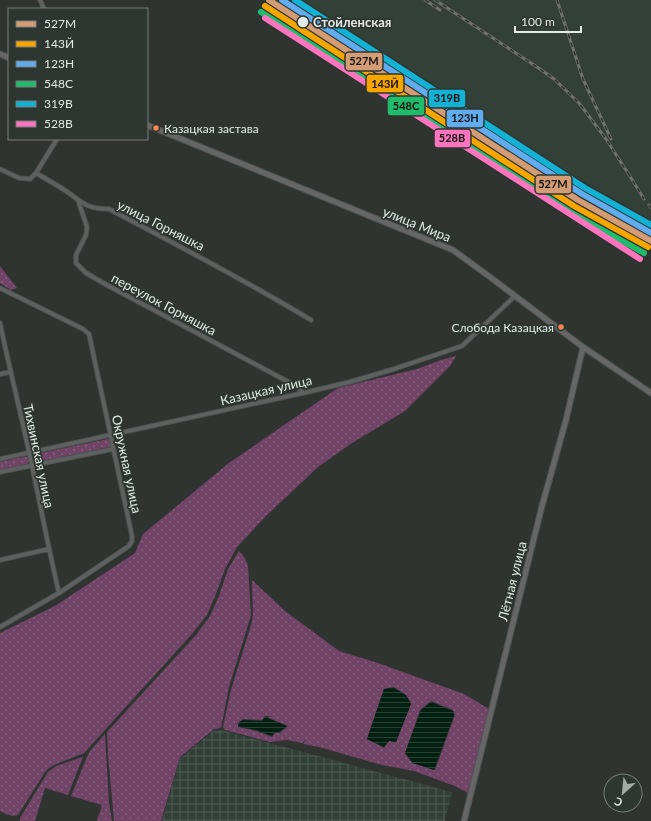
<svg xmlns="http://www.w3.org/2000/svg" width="651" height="821" font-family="Lato,sans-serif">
  <defs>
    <pattern id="industrial-grid" width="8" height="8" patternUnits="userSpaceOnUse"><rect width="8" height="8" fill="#324038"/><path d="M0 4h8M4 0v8" fill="none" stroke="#505c55"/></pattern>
    <pattern id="grass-dots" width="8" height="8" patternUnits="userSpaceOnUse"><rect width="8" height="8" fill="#714367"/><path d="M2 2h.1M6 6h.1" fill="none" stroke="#855e7d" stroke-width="1.8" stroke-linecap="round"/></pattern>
    <pattern id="water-rules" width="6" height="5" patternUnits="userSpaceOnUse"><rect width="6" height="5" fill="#042012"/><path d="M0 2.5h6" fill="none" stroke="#284134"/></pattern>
  </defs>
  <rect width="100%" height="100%" fill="#2f3431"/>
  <path fill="#324038" d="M263,0H651V251L590,213L485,143Z"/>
  <path fill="url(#industrial-grid)" d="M214,730L225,731L452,792L445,821H162L180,758Z"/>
  <path fill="url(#grass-dots)" fill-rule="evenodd" d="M0,266L17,288L11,290L0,283Z
    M456,356L450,366L405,411L352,443L318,467L266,516L237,547L225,569L216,594L207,615L192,634L84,753L54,765L49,768L45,772L18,815C11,817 6,814 0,811V633L55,606L135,553L143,534L229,463L338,388L417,369L441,360Z
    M108,439L111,442V445L109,447L38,462H33L32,460L33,456L36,454Z
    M23,457H27L29,461L27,464L0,470V462Z
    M239,551L245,558L248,566L251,615L229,687L221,728L214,729L180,757L161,821H114L108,755L107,732L196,635L210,616L219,596L228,569Z
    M252,580L285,611L339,651L378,663L464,694L489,709L468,793L455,786L414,771L382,765L319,747L303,744L306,739L302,743L287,740L270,742L225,730L223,727L231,690L251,625L253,615ZM394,687L406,695L411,703L396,742L389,741L384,748L367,739L384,689ZM431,701L453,710L455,715L435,770L412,763L405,753L420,710ZM265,716H274L267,717L288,726L281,732H282L279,733H275L272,737L256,731L238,727L239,722L243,719L262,720Z
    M105,734L109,803L112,821H97L102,805L71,796L87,757L90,751Z
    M83,757L68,795L45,788L35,821H20V818L48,772L56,766Z"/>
  <path fill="url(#water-rules)" d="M394,688L406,695L411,704L396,742L389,741L384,747L367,739L384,689Z
    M431,702L453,711L454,715L434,770L413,763L405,753L421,710Z
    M265,717L287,726L279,732H274L272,736L256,730L238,726L239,722L243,720L262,721Z"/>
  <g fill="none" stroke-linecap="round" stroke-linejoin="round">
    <g stroke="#4d514f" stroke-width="5.5">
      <path id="street" d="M40,0L44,9
        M0,169L19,178L30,179L36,173C46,179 57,185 66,191C83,203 87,209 109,209C177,245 245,280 311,320
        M36,173L57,139
        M78,200L87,227L86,235L76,255V263L86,273L105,284L298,387L303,393
        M0,288L83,329L89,334L132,536V541L129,546L59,593L0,627
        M0,323C10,371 22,418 32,466C41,508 49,551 59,593
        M0,374L10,372
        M0,459L303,393L350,382L394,369L462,346L515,296
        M0,472L113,449
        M0,560L49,549"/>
    </g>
    <g stroke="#4d514f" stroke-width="7">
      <path id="secondary" d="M0,54L9,58
        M147,125L453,250L490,277L583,347L651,393
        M464,821L542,506L566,420L583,347"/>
    </g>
    <use href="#street" stroke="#5e615f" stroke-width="3.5"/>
    <use href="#secondary" stroke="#666667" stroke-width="5"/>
    <g stroke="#6f716f" stroke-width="3">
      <path id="rail" d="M425,0L440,10
        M435,0L540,69L554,79L579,103L606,139L631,178
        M557,0L583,79L611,139
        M628,173L644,199
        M649,205L651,208
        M648,240L651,241"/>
    </g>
    <use href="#rail" stroke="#2d3631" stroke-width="1.5" stroke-dasharray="4.5" stroke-linecap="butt"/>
    <g stroke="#2d3631" stroke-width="9">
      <path id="rail-1" d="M269,0L578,200L651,241"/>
    </g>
    <g stroke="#2d3631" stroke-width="9">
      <path id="rail-2" d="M265,6L574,206L648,247"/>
    </g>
    <g stroke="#2d3631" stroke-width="9">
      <path id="rail-3" d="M282,0L582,194L651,233"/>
    </g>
    <g stroke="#2d3631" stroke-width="9">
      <path id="rail-4" d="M261,12L570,212L644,253"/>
    </g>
    <g stroke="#2d3631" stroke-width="9">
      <path id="rail-5" d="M295,0L585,188L651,225"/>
    </g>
    <g stroke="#2d3631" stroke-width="9">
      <path id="rail-6" d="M265,18L640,259"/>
    </g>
    <use href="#rail-1" stroke="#d39c74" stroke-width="6"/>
    <use href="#rail-2" stroke="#f7a600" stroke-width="6"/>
    <use href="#rail-3" stroke="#60acee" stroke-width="6"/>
    <use href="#rail-4" stroke="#20bc6c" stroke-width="6"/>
    <use href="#rail-5" stroke="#13b2d5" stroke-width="6"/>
    <use href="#rail-6" stroke="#fc73be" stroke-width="6"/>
  </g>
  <circle fill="#e4eae6" stroke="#2d3631" stroke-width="1.5" cx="303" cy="22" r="6"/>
  <g fill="#f8844c" stroke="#2d3631" stroke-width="1.5">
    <circle cx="156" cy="128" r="3.5"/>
    <circle cx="561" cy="327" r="3.5"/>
  </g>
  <g text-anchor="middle" stroke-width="3.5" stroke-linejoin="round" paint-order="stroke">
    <g font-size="12" fill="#e4eae6" stroke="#2d3631" text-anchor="start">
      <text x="164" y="133">Казацкая застава</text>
      <text x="554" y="332" text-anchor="end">Слобода Казацкая</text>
    </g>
    <g font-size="13" font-weight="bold" fill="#e4eae6" stroke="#2d3631" text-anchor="start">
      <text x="313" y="27">Стойленская</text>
    </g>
    <g font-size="13" fill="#e4eae6" stroke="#2d3631">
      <text transform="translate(417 224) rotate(22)" y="5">улица Мира</text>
      <text transform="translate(161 225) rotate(27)" y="5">улица Горняшка</text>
      <text transform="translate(164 304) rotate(28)" y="5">переулок Горняшка</text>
      <text transform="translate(266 390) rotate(-13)" y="5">Казацкая улица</text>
      <text transform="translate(39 456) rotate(78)" y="5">Тихвинская улица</text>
      <text transform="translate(127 464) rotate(78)" y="5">Окружная улица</text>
      <text transform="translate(512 581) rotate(-76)" y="5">Лётная улица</text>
    </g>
  </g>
  <g stroke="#2d3631" stroke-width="1.5">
    <rect x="345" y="52" width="38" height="19" rx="4" fill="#d39c74"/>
    <rect x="366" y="74" width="38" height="19" rx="4" fill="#f7a600"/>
    <rect x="428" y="89" width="38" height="19" rx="4" fill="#13b2d5"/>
    <rect x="387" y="96" width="38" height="20" rx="4" fill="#20bc6c"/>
    <rect x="446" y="109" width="38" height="19" rx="4" fill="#60acee"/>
    <rect x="434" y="129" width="37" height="19" rx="4" fill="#fc73be"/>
    <rect x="535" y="175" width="37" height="19" rx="4" fill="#d39c74"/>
  </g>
  <g font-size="11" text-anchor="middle" font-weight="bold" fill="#111">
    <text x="364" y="65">527М</text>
    <text x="385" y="88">143Й</text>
    <text x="447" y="102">319В</text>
    <text x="406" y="110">548С</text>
    <text x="465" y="122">123Н</text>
    <text x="452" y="142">528В</text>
    <text x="553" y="188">527М</text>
  </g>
  <rect x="8" y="8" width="140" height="132" fill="#2d3631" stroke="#767e79"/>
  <rect x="16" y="21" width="20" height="6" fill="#d39c74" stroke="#767e79"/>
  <text x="44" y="28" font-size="12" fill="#e4eae6">527М</text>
  <rect x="16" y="41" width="20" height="6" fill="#f7a600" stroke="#767e79"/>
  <text x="44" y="48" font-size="12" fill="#e4eae6">143Й</text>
  <rect x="16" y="61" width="20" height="6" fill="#60acee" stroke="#767e79"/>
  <text x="44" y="68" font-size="12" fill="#e4eae6">123Н</text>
  <rect x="16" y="81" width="20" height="6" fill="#20bc6c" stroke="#767e79"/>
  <text x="44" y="88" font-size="12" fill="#e4eae6">548С</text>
  <rect x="16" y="101" width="20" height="6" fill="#13b2d5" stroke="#767e79"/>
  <text x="44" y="108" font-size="12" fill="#e4eae6">319В</text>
  <rect x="16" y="121" width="20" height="6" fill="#fc73be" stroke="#767e79"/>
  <text x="44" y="128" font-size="12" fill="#e4eae6">528В</text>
  <g transform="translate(623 793) rotate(207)"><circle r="19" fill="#2d3631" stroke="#767e79"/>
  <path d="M0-3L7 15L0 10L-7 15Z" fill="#a5aaa7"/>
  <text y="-6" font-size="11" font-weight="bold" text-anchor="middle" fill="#e4eae6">С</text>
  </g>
  <path d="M515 26v6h66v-6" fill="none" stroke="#e4eae6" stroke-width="2"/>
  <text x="521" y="26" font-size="12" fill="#e4eae6" stroke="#2d3631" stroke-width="3" paint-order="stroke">100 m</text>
</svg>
